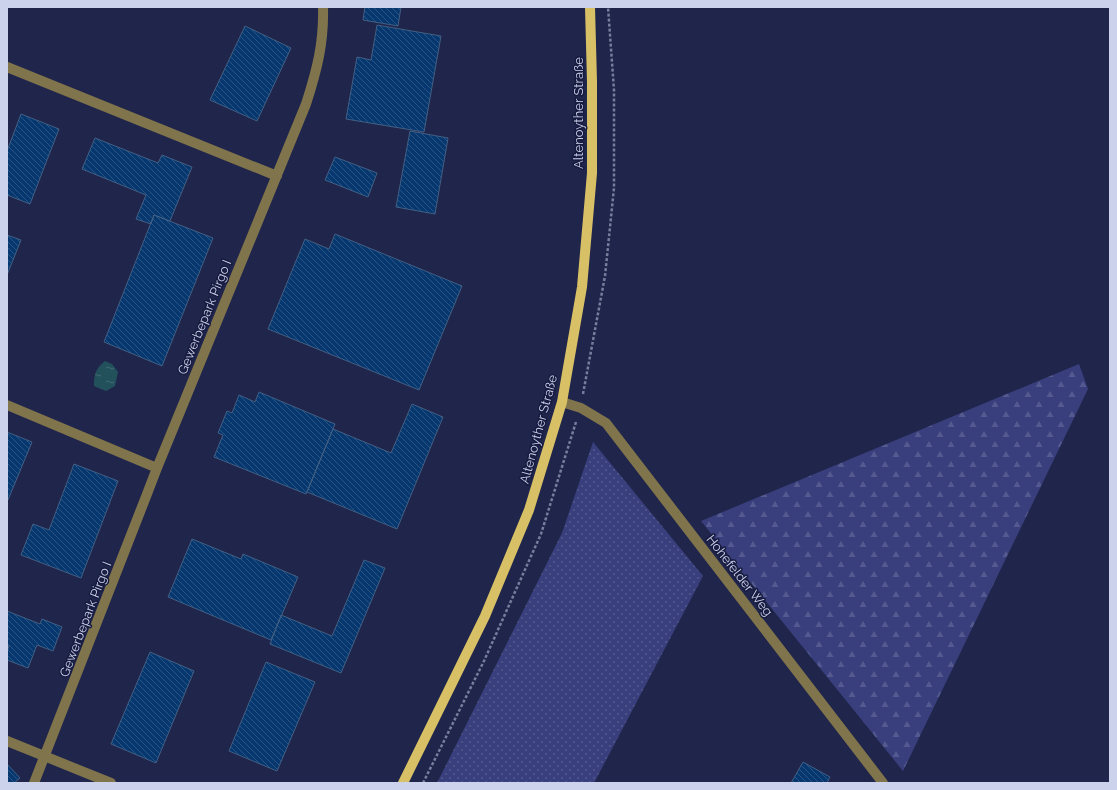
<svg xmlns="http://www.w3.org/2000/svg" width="1117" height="790" font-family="Raleway,sans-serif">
  <defs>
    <pattern id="grass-dots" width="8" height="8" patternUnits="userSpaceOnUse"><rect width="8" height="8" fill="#383f7c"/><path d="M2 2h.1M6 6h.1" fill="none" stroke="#545a8f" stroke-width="1.8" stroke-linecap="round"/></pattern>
    <pattern id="forest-firs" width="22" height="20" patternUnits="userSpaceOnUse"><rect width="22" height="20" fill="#383f7c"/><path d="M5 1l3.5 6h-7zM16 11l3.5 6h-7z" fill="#545a8f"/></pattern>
    <pattern id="water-ripples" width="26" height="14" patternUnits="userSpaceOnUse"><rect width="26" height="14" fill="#22515b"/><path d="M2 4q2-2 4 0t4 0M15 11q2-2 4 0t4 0" fill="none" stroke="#416973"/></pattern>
    <pattern id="building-back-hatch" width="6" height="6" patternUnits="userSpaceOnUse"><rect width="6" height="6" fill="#06386f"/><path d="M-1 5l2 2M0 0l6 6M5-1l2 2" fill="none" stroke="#295484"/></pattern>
  </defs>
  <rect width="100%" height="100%" fill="#20254b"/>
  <path fill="url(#grass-dots)" d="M593,442L703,576L594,783H437L562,533Z"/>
  <path fill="url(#forest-firs)" d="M1079,364L1088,389L903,771L701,521Z"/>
  <path fill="url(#water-ripples)" d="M105,361L112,364L118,372L115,386L106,391L94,386C94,375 95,369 105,361Z"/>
  <path fill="url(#building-back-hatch)" stroke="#425f84" d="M365,7H401L398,26L363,20Z
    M377,25L441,36L424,132L346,119L357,57L371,60Z
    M245,26L291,48L257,121L210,100Z
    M21,114L59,129L30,204L7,195V151Z
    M410,131L448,138L435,214L396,207Z
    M95,138L158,163L162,155L192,167L170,221L154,215L151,224L136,219L146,195L82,169Z
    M335,157L377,173L368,197L325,180Z
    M154,215L213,238L162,366L104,342Z
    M335,234L462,286L419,390L268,329L305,239L329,249Z
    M7,235L21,240L7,275Z
    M259,392L335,424L306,494L214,457L223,435L218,433L227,411L232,413L239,395L255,402Z
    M412,404L443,417L397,529L307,492L333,429L391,453Z
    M7,432L32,442L8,500H7Z
    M74,464L118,481L81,578L21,555L33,524L49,530Z
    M192,539L241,559L243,554L298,577L271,640L168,597Z
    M364,560L385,568L341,673L270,644L281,615L332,636Z
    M7,611L40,624L42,619L62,627L53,651L37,645L28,668L7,660V652L9,646L7,645Z
    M150,652L194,671L156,763L111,744Z
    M266,662L315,682L277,771L229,751Z
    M803,762L830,777L827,783H791Z
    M7,764L20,778L14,783H7Z"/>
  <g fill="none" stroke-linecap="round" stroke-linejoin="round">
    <path stroke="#777d9c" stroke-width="2.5" stroke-dasharray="3 2" stroke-linecap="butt" d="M583,394L605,276L614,188V90L608,7
      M423,783L484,661L541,534L576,422"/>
    <path stroke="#7f744b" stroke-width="10" d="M7,67L277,176
      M562,402L581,408L606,423L883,783
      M7,405L157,468
      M7,741L111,783
      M34,783L147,494L157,468L306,104C317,70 324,43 323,7"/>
    <path stroke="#d7c065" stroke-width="10" d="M403,783L485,616L529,510L562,402L582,287L592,173V82L590,7"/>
  </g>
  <g text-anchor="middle" stroke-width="3" stroke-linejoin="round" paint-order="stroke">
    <g font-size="13" fill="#ccd2eb" stroke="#171b40">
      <text transform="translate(578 113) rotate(-90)" y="5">Altenoyther Straße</text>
      <text transform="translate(204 317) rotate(-68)" y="5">Gewerbepark Pirgo I</text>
      <text transform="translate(538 429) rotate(-75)" y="5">Altenoyther Straße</text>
      <text transform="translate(740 575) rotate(52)" y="5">Hohefelder Weg</text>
      <text transform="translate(85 619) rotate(-69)" y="5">Gewerbepark Pirgo I</text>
    </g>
  </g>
  <rect width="1117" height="790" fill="none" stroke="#ccd2eb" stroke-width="16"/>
</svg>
